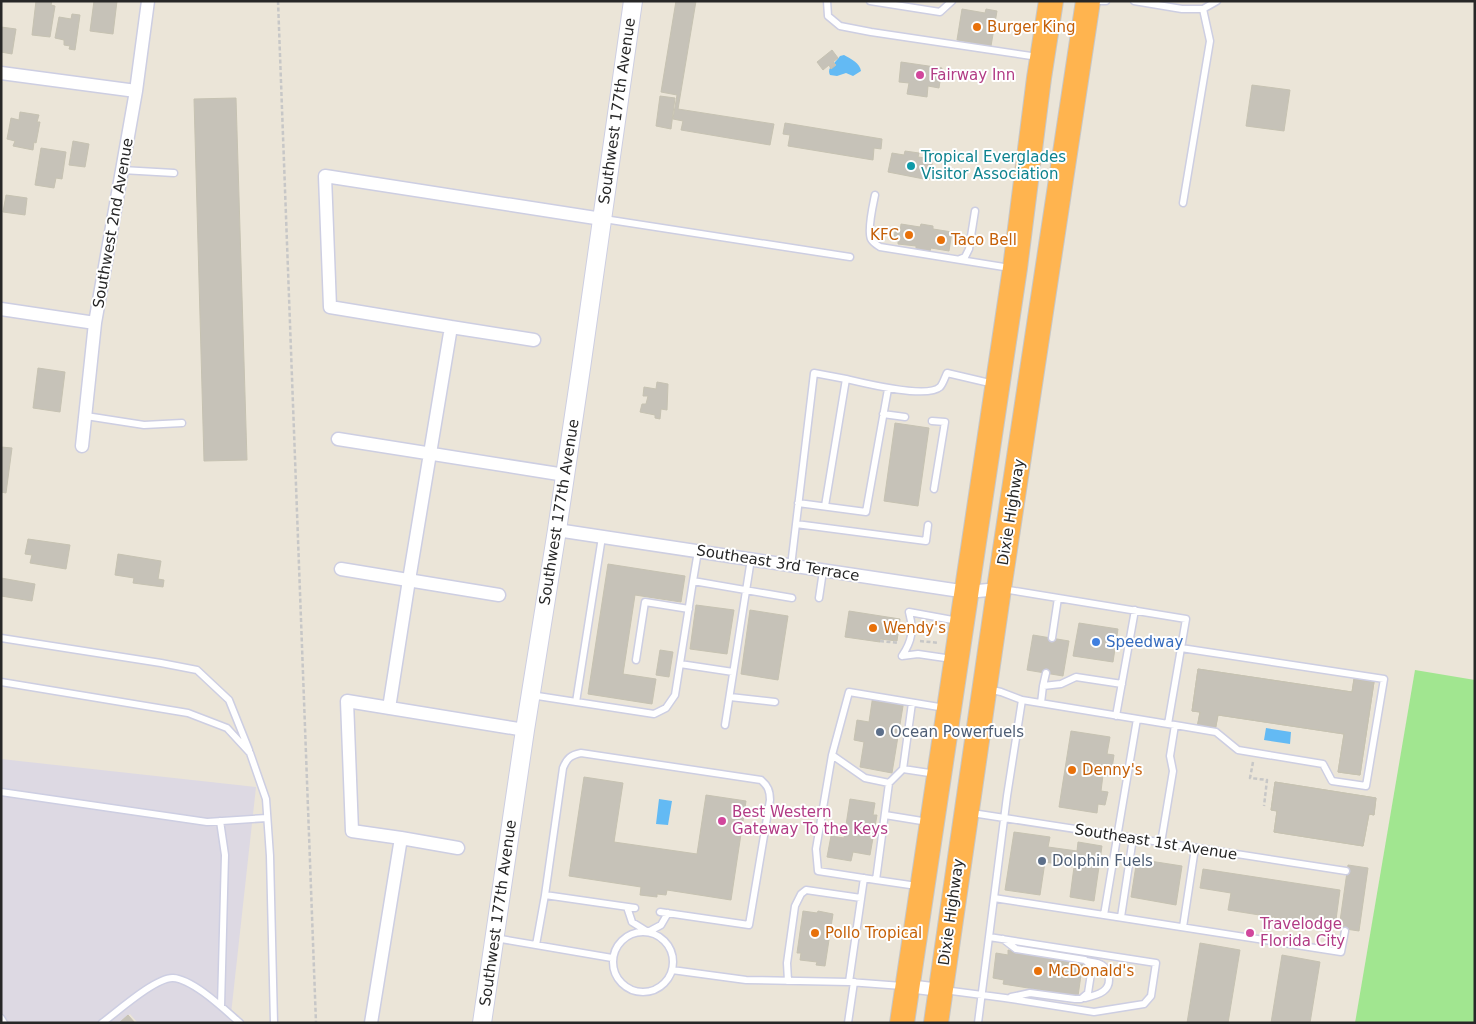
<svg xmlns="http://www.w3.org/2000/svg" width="1476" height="1024" font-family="'DejaVu Sans',sans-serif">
  <rect width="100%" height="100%" fill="#ebe5d8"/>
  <path fill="#ddd9e3" d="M1,759L256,787L230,1023H138L130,1014L120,1023H1Z"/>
  <path fill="#a1e690" d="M1415,670L1475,680V1023H1355Z"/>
  <path fill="#63baf4" d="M844,55C851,59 860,63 861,71L853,76L846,73L837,76L830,75C826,67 836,63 840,56Z
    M1266,728L1291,732L1290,744L1264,740Z
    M659,799L672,801L668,825L656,824Z"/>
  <path fill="#c6c2b8" stroke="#c6c2b2" d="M36,1H52L51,5L55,6L50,37L32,35Z
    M94,1H117L113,34L90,31Z
    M676,1H696L678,109L774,124L770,145L681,130L683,121L673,119L677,95L661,92Z
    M962,9L985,13L986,9L997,11L991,46L957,40Z
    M72,14L80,15L75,50L69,49L70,46L64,45V40L55,38L59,17L71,19Z
    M1,27L16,29L12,54L1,52Z
    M832,50L838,58L833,62L836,65L831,69L829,65L823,70L817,62Z
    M901,62L942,68L939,88L928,86L927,97L907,94L909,83L899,82Z
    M1252,85L1290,90L1284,131L1246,126Z
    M660,96L675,98L671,129L656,126Z
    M236,98L247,460L204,461L194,99Z
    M20,112L39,115L37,122H40L36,143L34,142L33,150L13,146L15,141L7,139L11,118L19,120Z
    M785,123L882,139L881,149L874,148L873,160L788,146L790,135L783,134Z
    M73,141L89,144L85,167L69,165Z
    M41,148L66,152L62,179L56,178L54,188L35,185Z
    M905,151L919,153L918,157L933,159L929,180L888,172L892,153L904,155Z
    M6,195L27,198L25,215L3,212Z
    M901,224L920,227L921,224L933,226V229L952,232L949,251L931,248L930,251L916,249V246L898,244V241H894L895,231L900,232Z
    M38,368L65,372L60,412L33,408Z
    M657,382L668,384L667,410L661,409L660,419L655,418V415L640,412L642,404H646L648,396H643L644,387L656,389Z
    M895,423L929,428L918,506L884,501Z
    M1,447L12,448L6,493L1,492Z
    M28,539L70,545L66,569L30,563L32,555L25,554Z
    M118,554L161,561L158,579L164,580L163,587L133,583L134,578L115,575Z
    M608,564L685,576L681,602L635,595L623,674L656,679L652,704L588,694Z
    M1,578L35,584L32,601L1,596Z
    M696,605L734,610L727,654L690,649Z
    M750,610L788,616L778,680L741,674Z
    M849,611L900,619L897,641L880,639V642L845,637Z
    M1079,623L1118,629L1113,662L1073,656Z
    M1033,635L1069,641L1063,676L1027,670Z
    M660,650L673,652L669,677L656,675Z
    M1198,669L1352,692L1354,679L1374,682L1360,775L1338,772L1344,734L1218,715L1215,731L1197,728L1200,712L1192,711Z
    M1198,669L1352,692L1354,679L1374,682L1360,775L1338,772L1344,734L1218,715L1215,731L1197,728L1200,712L1192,711Z
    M873,695L904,700L892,773L860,767L864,742L854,740L857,720L869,722Z
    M1071,731L1110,737L1107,754L1114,755L1111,776L1103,775L1101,791L1108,792L1105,805L1098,804L1097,813L1059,807Z
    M584,777L623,783L614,842L697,854L706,795L746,801L731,900L667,890L666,895L657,894V897L640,895L641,887L569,876Z
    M1275,782L1376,798L1374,815L1369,814L1363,846L1274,832L1277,811L1271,810Z
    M1275,782L1376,798L1374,815L1369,814L1363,846L1274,832L1277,811L1271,810Z
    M850,799L875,803L873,815H877L870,855L853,852L851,861L827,857L831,836L844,838Z
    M1014,832L1050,837L1048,847L1077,851L1078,842L1102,846L1094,901L1070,897L1074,867L1045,862L1040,895L1005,890Z
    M1137,859L1182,866L1176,905L1131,897Z
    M1348,865L1368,868L1359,931L1339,928Z
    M1203,869L1340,890L1335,927L1228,910L1231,893L1200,888Z
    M803,911L817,913L818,911L833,914L825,966L816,965L817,962L800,960L801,953H797Z
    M1200,943L1240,950L1228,1023H1187Z
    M1008,950L1083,961L1078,996L1003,984L1004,980L993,978L996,953L1008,955Z
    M1282,955L1320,962L1310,1023H1271Z
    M128,1015L135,1023H119Z"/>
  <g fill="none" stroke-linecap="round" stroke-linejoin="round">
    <g stroke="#cdcee2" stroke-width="9">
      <path id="lane" d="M827,1L828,16L840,26L871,32L1038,57
        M870,1L940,12L952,1
        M1099,1H1106
        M1134,1L1182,9H1203L1210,41L1183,203
        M1203,9L1217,1
        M122,170L174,173
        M875,195C873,205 867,230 871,239C873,243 877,245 880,247L1010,268
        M604,219L850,257
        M960,259L965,257L969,249L975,211
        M883,414L905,417
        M86,416L144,425L182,423
        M932,421L945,422L934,489
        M798,503L866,512L888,389
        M825,506L846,379C863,383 927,399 940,387C943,384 945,377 947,373L994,384
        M796,524L926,541L928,525
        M698,551L693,581L792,598
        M791,566L814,373L846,379
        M1003,589L1186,619L1168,724L1175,725L1170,756L1173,771L1161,843
        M819,598L823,571
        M1,638L161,663L197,670L229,700L249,750
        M1052,638L1058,598
        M902,656C912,641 914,630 909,612L958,621
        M902,656L918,654L952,659
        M636,660L645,602L689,609
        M680,664L733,672
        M1,682L188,713L227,728L250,753L266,799L270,856L274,1023
        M1043,686L1046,673
        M988,689L1001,692L1022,700
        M531,695L654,714L666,708L675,695L693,581
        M730,697L775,702
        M576,702L602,537
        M1041,703L1043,686L1061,684L1076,677L1122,684
        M1116,716L1135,610
        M725,725L751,559
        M1175,725L1216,732L1238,750L1323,764L1332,781L1366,786L1384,679L1181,648
        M832,755L816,849L818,871L876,880L889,783L865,778L832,755L849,692L945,708
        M903,769L936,774
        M889,783L903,769L912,703
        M1,792L207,822L267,818
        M972,813L1346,871
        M885,815L928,822
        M220,821L225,855L221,1006
        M876,880L917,886
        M545,895L635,908
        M994,898L1104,915L1137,719
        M627,907L632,922L648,932L661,925L668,913
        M1104,915L1341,952L1345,931
        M1121,917L1133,838
        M1183,927L1195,848
        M613 962a30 30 0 1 1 60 0a30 30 0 1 1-60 0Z
        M495,938L612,958
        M1003,939L1016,949L1085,960L1092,967L1088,993L1081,999H1075L1030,993L1011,997
        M536,945L545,895L563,768C567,758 571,755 581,753L761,780C768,786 770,791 770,800L749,925L660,912
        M672,970L746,980L849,982L902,986
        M788,981L787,963L795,906L801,894L806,890L813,891L861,898
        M849,982L864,878
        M944,990L1005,998L1094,1012L1144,1004L1151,996L1156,963L989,937
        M1085,998C1098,995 1113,991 1108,974C1107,970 1105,967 1102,965C1098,962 1091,962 1086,961
        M1,1018L4,1023
        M102,1023C117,1012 156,977 173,978C193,979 225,1010 240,1023
        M848,1023L854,982
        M978,1023L1007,796L1022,700L1168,724"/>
    </g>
    <g stroke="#cdcee2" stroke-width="15">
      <path id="street" d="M1,73L136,91
        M1,309L95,323
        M451,327L534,340
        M338,439L565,475
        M82,446L95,323L136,91L148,1
        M557,530L967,592L999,589
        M341,569L499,595
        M389,708L409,580L451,327L330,307L325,176L602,219
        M401,838L458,848
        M908,986L940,990
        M371,1023L401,838L352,831L347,701L525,730"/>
    </g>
    <g stroke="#cdcee2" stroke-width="20">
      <path id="secondary" d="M482,1023L525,730L557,530L581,368L633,1"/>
    </g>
    <g stroke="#c7c7c7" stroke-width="26">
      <path id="highway" d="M902,1023L1015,268L1039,78L1051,1
        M936,1023L999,589L1088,1"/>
    </g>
    <path stroke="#c7c7c7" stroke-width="2.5" stroke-dasharray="4 2.5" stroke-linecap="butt" d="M278,1L316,1023
      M880,641L899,643
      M920,641L939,643
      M1253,762L1250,778L1267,780L1264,806"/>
    <use href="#lane" stroke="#fff" stroke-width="6"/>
    <use href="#street" stroke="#fff" stroke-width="12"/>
    <use href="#secondary" stroke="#fff" stroke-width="18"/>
    <use href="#highway" stroke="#ffb44f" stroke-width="24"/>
  </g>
  <g fill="#e8710a" stroke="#fff" stroke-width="2">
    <circle cx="977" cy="27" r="5"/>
    <circle cx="909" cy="235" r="5"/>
    <circle cx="941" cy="240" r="5"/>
    <circle cx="873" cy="628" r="5"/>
    <circle cx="1072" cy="770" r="5"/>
    <circle cx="815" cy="933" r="5"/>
    <circle cx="1038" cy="971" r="5"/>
  </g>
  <g fill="#d1479c" stroke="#fff" stroke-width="2">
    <circle cx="920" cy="75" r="5"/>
    <circle cx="722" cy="821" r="5"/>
    <circle cx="1250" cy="933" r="5"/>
  </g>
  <circle fill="#0f9aa8" stroke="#fff" stroke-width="2" cx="911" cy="166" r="5"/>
  <circle fill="#3f7fe0" stroke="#fff" stroke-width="2" cx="1096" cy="642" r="5"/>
  <g fill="#5c6f8a" stroke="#fff" stroke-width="2">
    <circle cx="880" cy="732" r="5"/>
    <circle cx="1042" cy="861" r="5"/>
  </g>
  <g text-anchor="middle" stroke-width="4" stroke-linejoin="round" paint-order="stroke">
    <g font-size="15" fill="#c56008" stroke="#fff" text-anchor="start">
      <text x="987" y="32">Burger King</text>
      <text x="899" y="240" text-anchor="end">KFC</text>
      <text x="951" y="245">Taco Bell</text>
      <text x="883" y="633">Wendy's</text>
      <text x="1082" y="775">Denny's</text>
      <text x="825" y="938">Pollo Tropical</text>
      <text x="1048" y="976">McDonald's</text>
    </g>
    <g font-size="15" fill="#b23c85" stroke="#fff" text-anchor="start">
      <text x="930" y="80">Fairway Inn</text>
      <text x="732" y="817">Best Western<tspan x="732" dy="17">Gateway To the Keys</tspan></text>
      <text x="1260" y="929">Travelodge<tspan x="1260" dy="17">Florida City</tspan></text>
    </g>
    <g font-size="15" fill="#272727" stroke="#fff">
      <text transform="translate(617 111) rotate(-82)" y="5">Southwest 177th Avenue</text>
      <text transform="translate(113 223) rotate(-80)" y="5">Southwest 2nd Avenue</text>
      <text transform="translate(559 512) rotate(-81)" y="5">Southwest 177th Avenue</text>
      <text transform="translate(1011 512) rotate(-81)" y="5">Dixie Highway</text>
      <text transform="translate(778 563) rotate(9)" y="5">Southeast 3rd Terrace</text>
      <text transform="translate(1156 842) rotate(9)" y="5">Southeast 1st Avenue</text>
      <text transform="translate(951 912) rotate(-82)" y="5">Dixie Highway</text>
      <text transform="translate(498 913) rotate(-82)" y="5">Southwest 177th Avenue</text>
    </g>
    <g font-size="15" fill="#0d838f" stroke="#fff" text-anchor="start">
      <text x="921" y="162">Tropical Everglades<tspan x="921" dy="17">Visitor Association</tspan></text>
    </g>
    <g font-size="15" fill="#366cbe" stroke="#fff" text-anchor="start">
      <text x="1106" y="647">Speedway</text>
    </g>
    <g font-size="15" fill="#4e5e75" stroke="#fff" text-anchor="start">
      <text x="890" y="737">Ocean Powerfuels</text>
      <text x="1052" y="866">Dolphin Fuels</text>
    </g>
  </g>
  <rect width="1476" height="1024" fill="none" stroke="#272727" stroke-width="5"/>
</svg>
